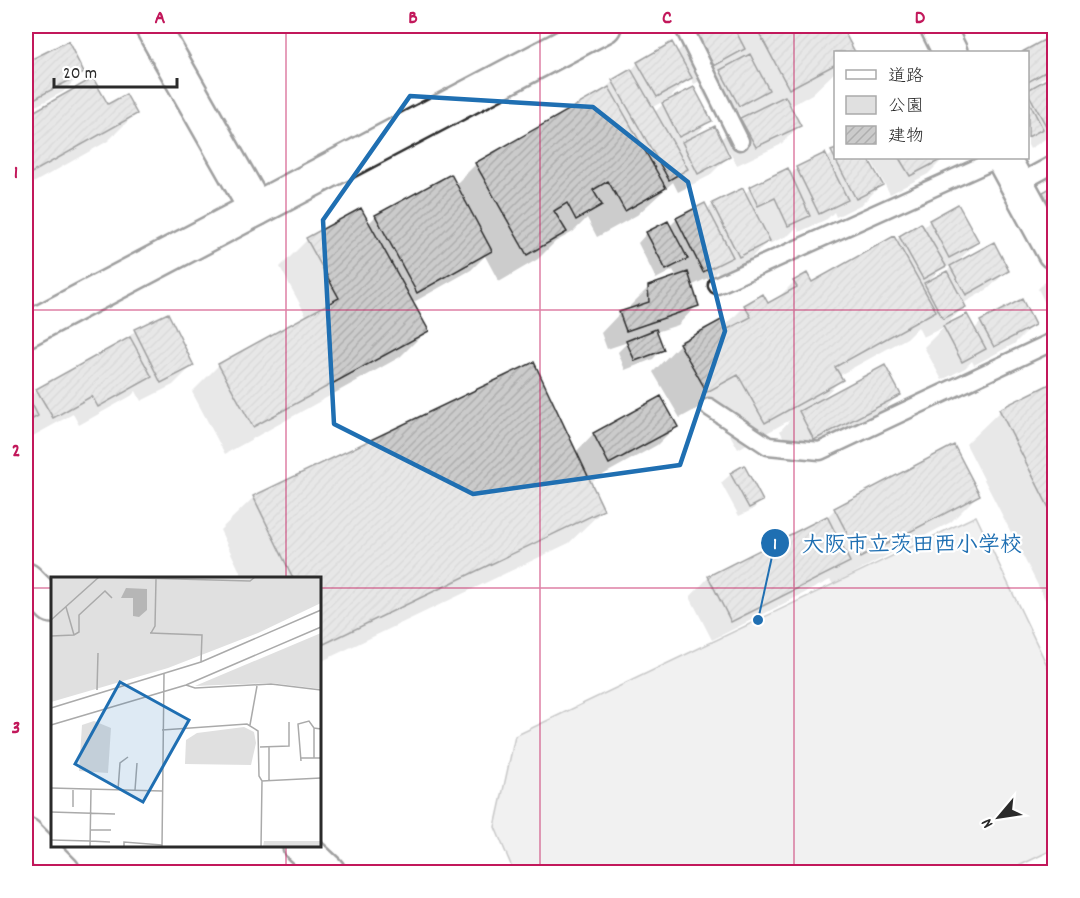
<svg xmlns="http://www.w3.org/2000/svg" width="1080" height="898" font-family="Dekko,'Klee One',sans-serif">
  <defs>
    <pattern id="building-hatch" width="6" height="6" patternUnits="userSpaceOnUse" patternTransform="scale(1.5)"><rect width="6" height="6" fill="#cbcbcb"/><path d="M-1 1l2-2M0 6l6-6M5 7l2-2" fill="none" stroke="#aeaeae"/></pattern>
  </defs>
  <rect width="100%" height="100%" fill="#fff"/>
  <filter id="ink" filterUnits="userSpaceOnUse"><feTurbulence type="fractalNoise" baseFrequency=".0167" numOctaves="2"/><feDisplacementMap in="SourceGraphic" scale="12" xChannelSelector="R" yChannelSelector="G"/><feConvolveMatrix kernelMatrix="1 2 1 2 8 2 1 2 1" color-interpolation-filters="sRGB"/></filter>
  <g filter="url(#ink)">
    <path fill="#e0e0e0" stroke="#868686" stroke-width="1.5" d="M976,516L1054,680V849L1006,872H514L495,827L515,736Z"/>
    <path fill="#0003" fill-rule="evenodd" d="M26,26H38L26,36Z
      M710,26H731L735,32L741,26H839L853,52H836V71L812,94L789,107L799,126L780,145L737,165L724,143L722,144L728,157L709,176L678,192L673,182L637,215L597,237L587,218L573,232L555,242L538,259L499,282L485,256L471,270L412,303L427,330L400,357L225,454L192,392L219,365L307,317L280,267L307,240L368,224L376,216L450,176L455,185L476,164L600,94L613,81L630,72L638,63L676,53L696,33ZM722,69L702,91L720,124L739,113L742,119L720,140L692,139L710,120L663,104L654,113L651,108L671,97L690,77L694,84Z
      M1054,35V74L1043,78L1034,86L1049,79L1054,88V133L1030,149L1028,145V52H1025L1044,42L1045,44Z
      M67,43L82,73L63,92L26,111V64Z
      M93,80L107,106L135,114L108,141L26,187V118Z
      M836,151V158H867L881,185L862,204L836,217L834,212L827,219L799,232L797,227L789,235L769,244L767,242L749,260L719,275L717,271L712,276L691,286L697,305L678,325L656,332L662,349L653,359L625,370L618,352L628,342L607,349L601,333L620,313L630,310V306L649,287L677,277L673,270L656,279L638,243L647,233L669,227L677,219L705,205L707,210L713,204L745,194L750,188L790,175L797,168L826,159Z
      M870,158H944L928,174L890,194Z
      M1054,188V224L1024,213L1043,193Z
      M930,221L977,242L955,264L1008,270L988,289L962,304L964,307L944,326L974,330L981,322L1033,325L1014,344L974,365L972,361L965,368L942,380L924,347L944,327L923,337L918,327L907,338L838,376L841,380L820,400L899,394L880,414L795,458L780,431L790,420L738,449L711,401L680,418L653,372L680,344L725,326L745,306L767,305L775,301L794,282L811,284L895,241L900,237L923,228ZM954,264L944,274L928,281L937,272Z
      M1054,273V321L1038,289Z
      M135,331L192,366L173,385L141,401L136,391L131,396L79,425L73,414L33,436L27,425L26,426V395L28,399L37,390L122,343Z
      M1053,384L1054,386V617L966,444L1000,411Z
      M660,398L676,426L657,445L590,482L603,510L569,543L320,662V578H243L220,530L254,497L576,452L593,434Z
      M731,474L762,500L752,510L739,516L721,483Z
      M978,495L951,522L833,584L830,580L712,640L690,597L709,577L825,519L835,509Z"/>
    <path fill="url(#building-hatch)" stroke="#2b2b2b" stroke-width="1.5" d="M707,26H733L745,49L714,66L695,32Z
      M759,26H841L855,52H836V64L789,89L756,27Z
      M1044,40L1054,59V67L1028,82V52H1022Z
      M68,41L84,73L26,103V62Z
      M672,42L692,78L657,97L637,62Z
      M750,54L769,90L739,106L720,70Z
      M631,69L688,169L669,180L612,80Z
      M1050,77L1054,85V127L1049,131L1028,93V90Z
      M93,78L108,104L126,94L137,114L26,176V116Z
      M609,87L666,188L625,211L608,181L593,190L602,205L576,220L567,203L554,211L567,232L527,255L475,163Z
      M694,87L712,121L679,137L662,103Z
      M785,96L801,126L756,147L740,118Z
      M1028,100L1043,129L1028,137Z
      M715,126L730,157L698,174L682,142Z
      M836,149V158H868L883,185L856,199L831,151Z
      M825,153L848,200L819,214L796,167Z
      M899,158H944L910,176Z
      M788,168L810,216L788,226L775,198L758,206L749,187Z
      M451,174L492,251L417,293L375,215Z
      M1054,186V215L1043,192Z
      M743,188L770,241L739,257L712,203Z
      M705,203L733,257L703,272L676,218Z
      M958,204L979,242L949,258L929,220Z
      M361,208L429,331L253,427L218,364L339,298L306,238Z
      M668,221L688,259L666,270L646,232Z
      M921,223L946,266L923,279L899,236Z
      M894,236L936,311L835,367L843,380L765,423L738,375L707,392L679,343L723,319L728,329L751,317L744,305L763,294L768,303L797,287L793,281L807,273L812,282Z
      M994,242L1009,271L966,295L950,266Z
      M947,271L966,307L943,319L924,283Z
      M688,272L699,306L626,331L619,312L649,302L648,286Z
      M1022,299L1035,325L994,347L980,321Z
      M168,313L194,366L161,383L134,329Z
      M967,314L986,349L962,362L943,326Z
      M656,329L664,350L635,361L626,341Z
      M130,337L152,377L98,407L92,396L53,418L36,389Z
      M534,362L604,510L324,644L320,635V578H293L253,496Z
      M885,365L901,395L814,440L799,411Z
      M1054,382V518L999,409Z
      M26,392L38,416L26,423Z
      M661,396L678,427L609,464L593,433Z
      M954,445L980,495L860,558L834,508Z
      M744,465L763,501L749,508L730,473Z
      M827,516L850,562L731,622L708,576Z"/>
    <g fill="none" stroke-linecap="round" stroke-linejoin="round">
      <g stroke="#2b2b2b" stroke-width="21">
        <path id="lane" d="M683,26L740,141
          M1019,183L1054,164
          M717,285L999,158
          M709,407L768,446L820,451L1054,341"/>
      </g>
      <g stroke="#2b2b2b" stroke-width="38">
        <path id="street" d="M152,26L256,209
          M937,26L950,52
          M1003,158L1054,252"/>
      </g>
      <g stroke="#2b2b2b" stroke-width="38">
        <path id="secondary" d="M26,330L604,26
          M26,580L52,606
          M26,835L63,872
          M300,846L328,872"/>
      </g>
      <use href="#lane" stroke="#fff" stroke-width="16"/>
      <use href="#street" stroke="#fff" stroke-width="33"/>
      <use href="#secondary" stroke="#fff" stroke-width="33"/>
    </g>
  </g>
  <path d="M0 0H1080V898H0ZM410,96L593,107L688,182L725,331L680,465L473,494L334,424L323,220Z" fill="#fff" fill-opacity=".55" fill-rule="evenodd"/>
  <path fill="none" stroke="#1f6fb2" stroke-width="4.5" stroke-linejoin="round" d="M410,96L593,107L688,182L725,331L680,465L473,494L334,424L323,220Z"/>
  <path fill="none" stroke="#c2185b" stroke-width="1.5" stroke-opacity="0.55" d="M286,26V578M540,26V872M794,26V872M26,310H1054M26,588H52M320,588H1054M286,846V872"/>
  <g transform="translate(51 577)">
    <rect width="270" height="270" fill="#fff"/>
    <path d="M193,150L203,155L205,166L200,188L134,187L135,163L146,156Z" fill="#e0e0e0"/>
    <path d="M0,0H270V26L207,56L117,91L0,125ZM270,56V112L220,106L144,109ZM43,144L60,151L57,196L28,194L31,148ZM213,264H270V270H212Z" fill="#e0e0e0"/>
    <path d="M75,11L96,12V33L88,40L82,39V21H70Z" fill="#b6b6b6"/>
    <path fill="none" stroke="#aaa" stroke-width="1.5" d="M53,0L199,4L204,0M15,30L23,58M0,43L48,0M99,56L151,58L150,85M100,56L104,49L105,2M0,59L23,58L28,55V38L54,14L61,21M135,108L144,111L220,107L270,113M46,113L47,76M0,131L150,85L270,33M0,148L135,108L270,50M199,148L206,109M263,151V181M111,153L196,147L207,154L208,199L211,204L270,201M209,170L238,169V145M250,181H270M250,184L247,147L258,144L263,151L270,152M218,204V170M0,211L111,214M67,213L69,186L77,180M84,213L86,186M22,230V211M0,235L64,237M39,253H60M0,263L39,264M39,264L59,265M39,270L40,212M73,270V265L111,268M111,270L113,97M210,270L211,204"/>
    <path fill="#1f6fb2" fill-opacity="0.15" stroke="#1f6fb2" stroke-width="3" d="M69,105L138,143L92,225L24,187Z"/>
    <rect width="270" height="270" fill="none" stroke="#2b2b2b" stroke-width="3"/>
  </g>
  <path fill="none" stroke="#1f6fb2" stroke-width="2" d="M758 620L775 543"/>
  <g fill="#1f6fb2" stroke="#fff" stroke-width="2">
    <circle cx="758" cy="620" r="6"/>
    <circle cx="775" cy="543" r="15"/>
  </g>
  <g font-size="18" text-anchor="middle" font-weight="bold" fill="#fff">
    <text x="775" y="549">1</text>
  </g>
  <g font-size="22" text-anchor="middle" font-weight="bold" fill="#1f6fb2" stroke="#fff" stroke-width="4.5" stroke-linejoin="round" paint-order="stroke">
    <text x="912" y="551">大阪市立茨田西小学校</text>
  </g>
  <rect width="1080" height="898" fill="none" stroke="#fff" stroke-width="66"/>
  <rect x="834" y="51" width="195" height="108" fill="#ffffff" stroke="#aaaaaa" stroke-width="1.5"/>
  <rect x="846" y="70" width="30" height="9" fill="#ffffff" stroke="#aaaaaa" stroke-width="1.5"/>
  <text x="888" y="81" font-size="18" fill="#2b2b2b">道路</text>
  <rect x="846" y="96" width="30" height="18" fill="#e0e0e0" stroke="#aaaaaa" stroke-width="1.5"/>
  <text x="888" y="111" font-size="18" fill="#2b2b2b">公園</text>
  <rect x="846" y="126" width="30" height="18" fill="url(#building-hatch)" stroke="#aaaaaa" stroke-width="1.5"/>
  <text x="888" y="141" font-size="18" fill="#2b2b2b">建物</text>
  <g transform="translate(999 817) rotate(241)" stroke="#ffffff" stroke-width="4.5" paint-order="stroke">
  <path d="M0-4.5L10 22L0 15L-10 22Z" fill="#2b2b2b"/>
  <text y="-9" font-size="16" font-weight="bold" text-anchor="middle" fill="#2b2b2b">N</text>
  </g>
  <path d="M54 78v9h123v-9" fill="none" stroke="#2b2b2b" stroke-width="3"/>
  <text x="63" y="78" font-size="18" fill="#2b2b2b" stroke="#ffffff" stroke-width="4.5" paint-order="stroke">20 m</text>
  <rect x="33" y="33" width="1014" height="832" fill="none" stroke="#c2185b" stroke-width="2"/>
  <g font-size="20" text-anchor="middle" font-weight="bold" fill="#c2185b">
    <text x="160" y="23">A</text>
    <text x="413" y="23">B</text>
    <text x="667" y="23">C</text>
    <text x="920" y="23">D</text>
    <text x="16" y="178">1</text>
    <text x="16" y="456">2</text>
    <text x="16" y="733">3</text>
  </g>
</svg>
